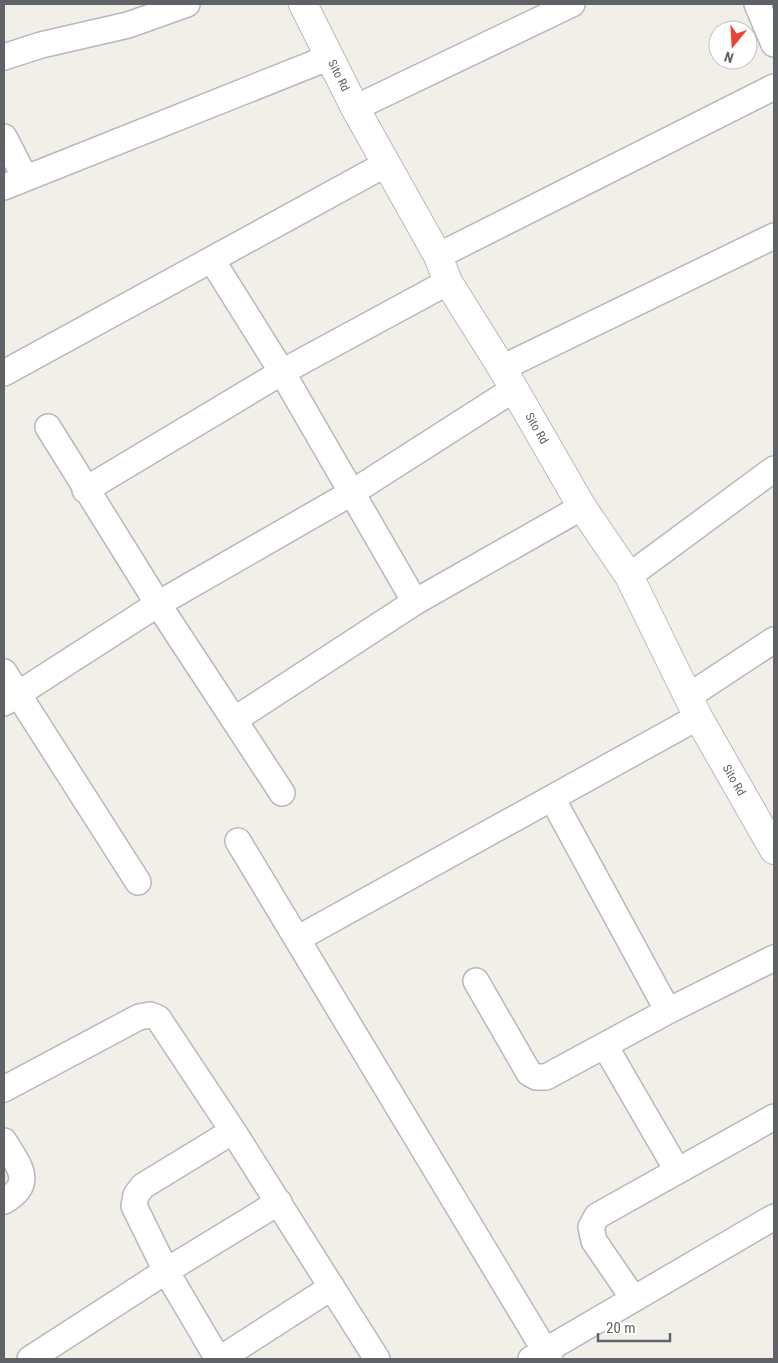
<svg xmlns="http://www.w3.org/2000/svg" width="778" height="1363" font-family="'Roboto Condensed',sans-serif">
  <rect width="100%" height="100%" fill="#f1efe8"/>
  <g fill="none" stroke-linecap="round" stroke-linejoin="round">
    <g stroke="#b5b8bc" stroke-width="28">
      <path id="minor" d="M757,4L774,44
        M4,57L41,45L128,25L187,4
        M355,108L572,4
        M4,137L25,178
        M4,187L330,57
        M438,256L774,87
        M212,260L282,372L415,602
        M502,368L774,236
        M4,373L386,164
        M48,427L158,604L282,793
        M85,490L282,372L448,282
        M629,576L774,469
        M4,672L138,882
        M689,696L774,640
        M4,703L158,604L353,492L514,389
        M234,720L415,602L582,507
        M552,798L668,1011
        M238,841L550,1359
        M297,939L698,717
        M476,981L529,1073L536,1077H546L668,1011L774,958
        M605,1046L677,1170
        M4,1089L139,1017L150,1015L158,1018L233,1131L377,1359
        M4,1141C18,1165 36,1183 4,1201
        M633,1298L594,1241L591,1227L597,1216L774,1117
        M30,1359L166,1271L279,1202
        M218,1359L166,1271L134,1206L136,1195L143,1186L233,1131
        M220,1359L332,1287
        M531,1359L774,1217"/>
    </g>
    <g stroke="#b6babf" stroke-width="30">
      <g id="secondary">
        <path id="s1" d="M303,4L355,108L438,256L448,282L502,368L582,507L629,576L698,717L774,850"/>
      </g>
    </g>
    <use href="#minor" stroke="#fff" stroke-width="25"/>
    <use href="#secondary" stroke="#fff" stroke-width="28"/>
  </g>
  <g text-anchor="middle" stroke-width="5" stroke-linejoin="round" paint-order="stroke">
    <g font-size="12" fill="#5f6368" stroke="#fff">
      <text dy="4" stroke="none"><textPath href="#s1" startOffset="80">Sito Rd</textPath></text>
      <text dy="4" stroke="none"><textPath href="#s1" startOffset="485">Sito Rd</textPath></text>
      <text dy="4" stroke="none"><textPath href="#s1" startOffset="889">Sito Rd</textPath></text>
    </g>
  </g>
  <rect width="778" height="1363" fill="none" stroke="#5f6368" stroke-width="10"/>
  <g transform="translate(733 45) rotate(198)"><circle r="24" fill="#ffffff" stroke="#bfc1c3"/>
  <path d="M0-4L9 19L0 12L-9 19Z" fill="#ea4335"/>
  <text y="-8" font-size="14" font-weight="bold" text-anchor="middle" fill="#5f6368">N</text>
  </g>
  <path d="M598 1333v8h72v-8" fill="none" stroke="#5f6368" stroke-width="2.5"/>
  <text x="606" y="1333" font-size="15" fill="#5f6368" stroke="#ffffff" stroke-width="4" paint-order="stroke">20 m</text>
</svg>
